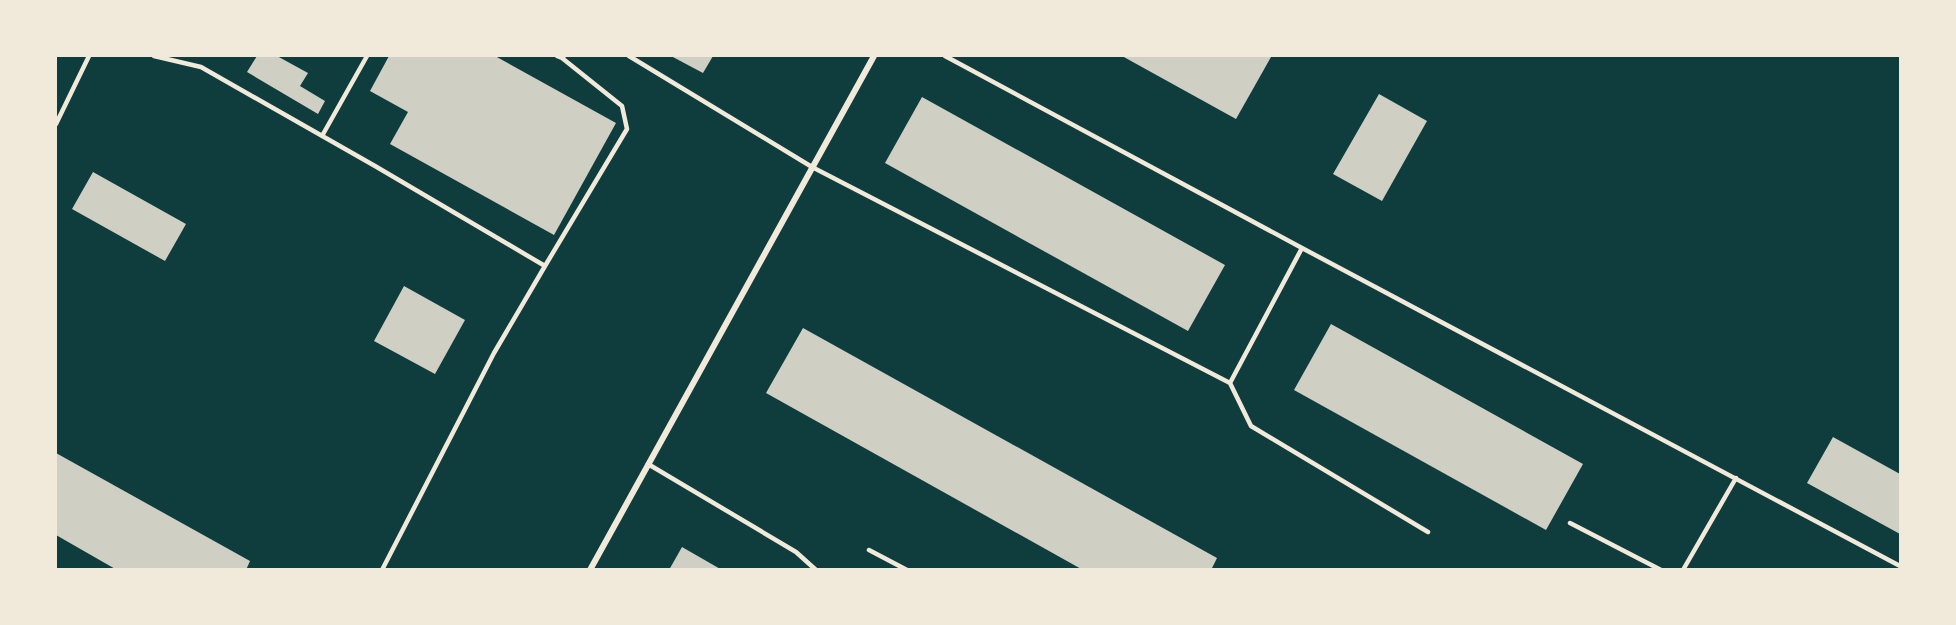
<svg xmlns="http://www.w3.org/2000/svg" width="1956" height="625" font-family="'Fira Sans Condensed',sans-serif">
  <rect width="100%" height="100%" fill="#0f3d3e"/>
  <path fill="#cfcfc3" d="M257,56H277L308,73L300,86L325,101L318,114L247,72Z
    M389,56H495L616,123L554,235L390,144L408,112L370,91Z
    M671,56H713L703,73Z
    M1122,56H1269L1271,57L1236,119Z
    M1379,94L1427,121L1382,201L1333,174Z
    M922,97L1225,265L1188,331L885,163Z
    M93,172L186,224L165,261L72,209Z
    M404,286L465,320L435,374L374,341Z
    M1331,324L1583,464L1546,530L1294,390Z
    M803,328L1217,558L1211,570H1083L766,393Z
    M1833,437L1900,474V534L1807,483Z
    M56,453L250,561L246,570H117L56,535Z
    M682,547L722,570H669Z"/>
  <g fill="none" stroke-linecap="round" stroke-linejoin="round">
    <path stroke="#f1e9da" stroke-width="4.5" d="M154,56L201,67L375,166L545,266L494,353L382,570
      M557,56L562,58L564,56
      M629,56L812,167L1230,383L1302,248
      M945,56L1302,248L1900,566
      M56,124L89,56
      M322,136L367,56
      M545,266L627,129L622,106L562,58
      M1230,383L1251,426L1428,532
      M648,464L796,552L816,570
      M1570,523L1661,570
      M869,550L907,570
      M1683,570L1736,478"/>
    <path stroke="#f1e9da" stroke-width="6" d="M590,570L874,56"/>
  </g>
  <rect width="1956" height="625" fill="none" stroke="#f1e9da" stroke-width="114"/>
</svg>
